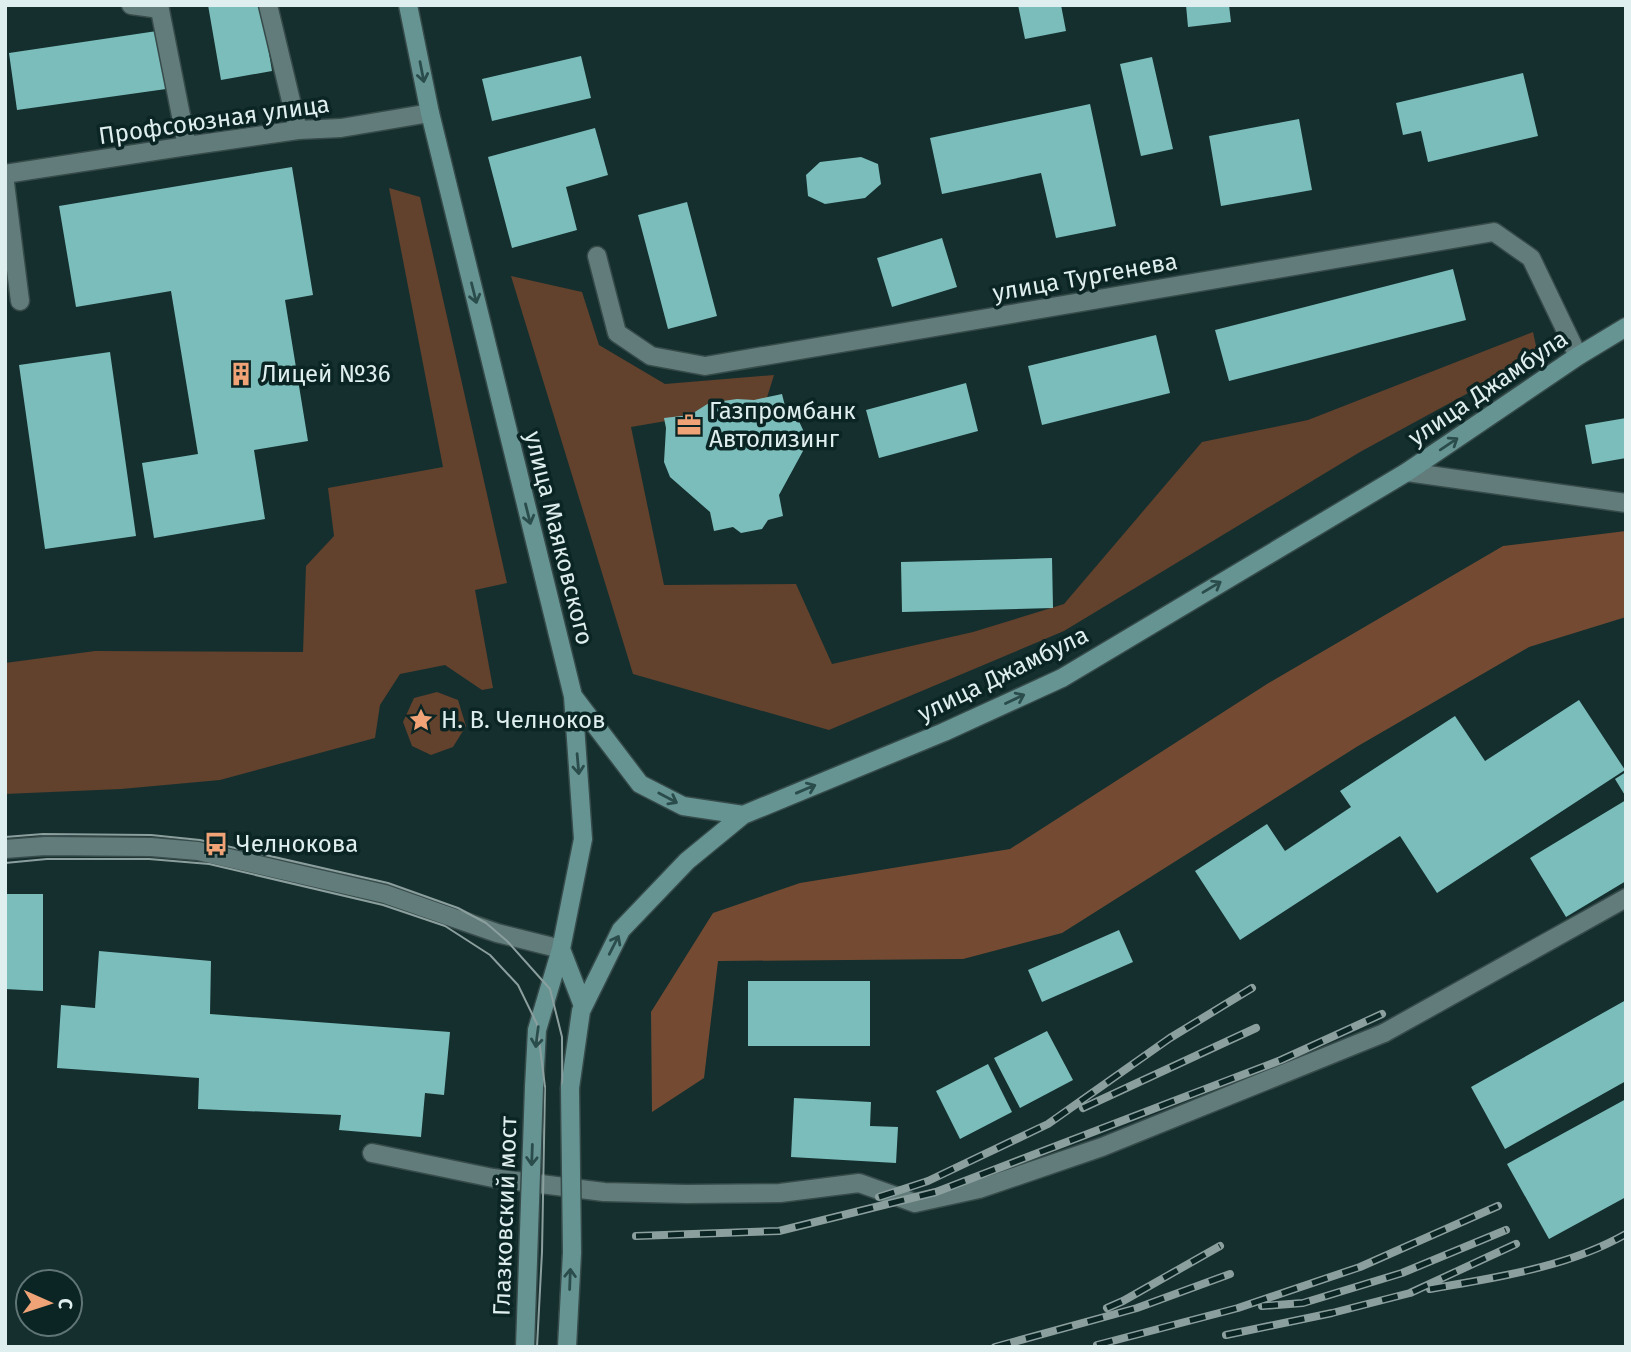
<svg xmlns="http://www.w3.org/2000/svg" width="1631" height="1352" font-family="'Fira Sans',sans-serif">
  <rect width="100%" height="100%" fill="#152f2e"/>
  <path fill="#62412d" d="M389,188L420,197L507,583L475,590L493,688L482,690L445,665L400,674L380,705L375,738L220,780L121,789L5,794V663L95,651L303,652L306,566L334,536L328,488L443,467Z
    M511,276L582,292L599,345L665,384L774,375L765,404L631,427L664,585L796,584L832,664L973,632L1064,604L1202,442L1308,420L1533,332L1538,355L1360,452L1064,631L829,730L633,674Z
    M437,692L458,700L466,726L453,747L431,755L412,746L403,722L414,698Z"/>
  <path fill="#744b32" d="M1626,531V617L1529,647L1358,746L1062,933L963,959L718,961L704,1078L652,1112L651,1012L713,913L800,883L1010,849L1267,684L1503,546Z"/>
  <path fill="#7bbdbb" d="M208,5H261L272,71L221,80Z
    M1018,5H1061L1066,31L1025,39Z
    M1186,5H1229L1231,22L1188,27Z
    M157,31L166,89L17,110L9,53Z
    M581,56L591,98L492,121L482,79Z
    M1152,57L1173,149L1141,156L1120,64Z
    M1523,73L1538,136L1428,162L1421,131L1403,135L1396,103Z
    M1090,104L1116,226L1056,238L1041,173L942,194L930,138Z
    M1299,119L1312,190L1221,206L1209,136Z
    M595,128L608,175L566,187L577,230L512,248L488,157Z
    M861,157L878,164L881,184L865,198L825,204L808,196L806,175L820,162Z
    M292,167L313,295L285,300L308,441L254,450L265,519L154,538L142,463L198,454L171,291L76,307L59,206Z
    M687,202L717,316L668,329L638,215Z
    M942,238L957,287L892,307L877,258Z
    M1453,269L1466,320L1229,381L1215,330Z
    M1156,335L1170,393L1042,425L1028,366Z
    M110,352L136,536L45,549L19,365Z
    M966,383L978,431L879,458L866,410Z
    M782,394L785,406L797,417L804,432L803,451L779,495L783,516L768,520L762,529L741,533L733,527L714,531L710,512L670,477L664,462L666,428L664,418L690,415L709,403L737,399L754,400Z
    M1626,418V458L1592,464L1585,425Z
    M1052,558L1053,608L902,612L901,562Z
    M1579,700L1625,770L1437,893L1400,836L1240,940L1195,871L1267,824L1285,851L1351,807L1340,791L1455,716L1485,761Z
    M1626,772V797L1615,779Z
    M1626,800V881L1566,917L1530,858Z
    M5,894H43V991L5,989Z
    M1119,930L1133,962L1042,1002L1028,970Z
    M99,951L211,961L210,1014L450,1032L444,1095L425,1093L421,1137L339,1130L341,1115L198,1109L199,1078L57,1068L61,1005L95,1008Z
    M748,981H870V1046H748Z
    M1626,1000V1081L1505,1149L1471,1087Z
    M1047,1031L1073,1080L1020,1108L994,1058Z
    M988,1064L1012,1112L960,1139L936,1091Z
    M794,1098L871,1102L870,1126L898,1127L896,1163L791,1157Z
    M1626,1099V1197L1549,1239L1507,1164Z"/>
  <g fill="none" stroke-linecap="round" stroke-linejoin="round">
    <g stroke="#364b4a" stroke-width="21">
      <path id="service" d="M131,5L160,9
        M159,5L187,146
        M268,5L298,130
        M5,183L20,301
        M372,1153L493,1178L604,1192L686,1194L780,1193L859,1183L915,1203L979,1189L1102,1147L1384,1033"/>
    </g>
    <g stroke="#364b4a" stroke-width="21">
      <path id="minor" d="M5,174L187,146L298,130L341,128L430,113
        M597,256L617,333L651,356L705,366L1494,232L1531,258L1578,356
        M1407,472L1626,503
        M1384,1033L1626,898"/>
    </g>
    <g stroke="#364b4a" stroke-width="21">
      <path id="tertiary" d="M5,849L45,846L151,847L198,851L385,894L497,933L561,949"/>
    </g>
    <g stroke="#364b4a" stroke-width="21">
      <path id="secondary" d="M408,5L430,113L573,696L583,839L561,949L537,1030L534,1087
        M573,696L640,784L683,806L743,815
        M561,949L583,1006
        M570,1088L581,1011L621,930L687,861L743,815L944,732L1062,678L1407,472L1578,356L1626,327"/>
    </g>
    <use href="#service" stroke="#617c7b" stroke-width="18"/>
    <use href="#minor" stroke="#617c7b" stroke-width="18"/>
    <use href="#tertiary" stroke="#617c7b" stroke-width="18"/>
    <use href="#secondary" stroke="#659493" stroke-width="18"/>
    <path stroke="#8b9f9e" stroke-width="2" d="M5,837L43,834L151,835L200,840L388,883L458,908L486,923L507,941L550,989L562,1037L563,1253L558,1347
      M5,863L47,859H149L209,864L383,905L445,926L490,955L518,985L537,1024L545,1087L542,1252L537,1347"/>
    <g stroke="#8b9f9e" stroke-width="8">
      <path id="rail" d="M1083,1108L1256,1028
        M879,1197L928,1181L1048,1124L1170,1038L1252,988
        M636,1236L779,1231L936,1192L1281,1060L1382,1014
        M1430,1289C1497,1277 1566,1268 1626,1234
        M1262,1306L1303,1303L1402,1273L1506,1230
        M1107,1308L1123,1301L1220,1246
        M1226,1335L1332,1313L1410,1293L1516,1244
        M1097,1345L1238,1308L1360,1267L1498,1206
        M995,1347L1137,1308L1230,1274"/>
    </g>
    <use href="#rail" stroke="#0b2524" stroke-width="5" stroke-dasharray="16" stroke-linecap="butt"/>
    <g stroke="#364b4a" stroke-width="21" stroke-linecap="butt">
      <path id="secondary-bridge" d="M525,1347L534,1087
        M567,1347L572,1253L570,1088"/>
    </g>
    <use href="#secondary-bridge" stroke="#659493" stroke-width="18"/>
  </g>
  <defs><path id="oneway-shaft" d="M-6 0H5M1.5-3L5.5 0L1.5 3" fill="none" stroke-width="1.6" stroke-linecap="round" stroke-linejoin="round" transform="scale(1.75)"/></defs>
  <g stroke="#2a4c4b">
    <use href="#oneway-shaft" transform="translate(422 72) rotate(79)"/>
    <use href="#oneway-shaft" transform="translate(474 293) rotate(76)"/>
    <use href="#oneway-shaft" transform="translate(1449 444) rotate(-34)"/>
    <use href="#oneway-shaft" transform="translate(528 514) rotate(76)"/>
    <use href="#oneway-shaft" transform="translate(1212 587) rotate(-31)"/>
    <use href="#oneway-shaft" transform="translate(1015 699) rotate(-25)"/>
    <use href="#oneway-shaft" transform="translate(578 764) rotate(85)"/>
    <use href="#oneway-shaft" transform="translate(806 789) rotate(-23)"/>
    <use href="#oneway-shaft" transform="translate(668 798) rotate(28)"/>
    <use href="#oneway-shaft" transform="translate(614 945) rotate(-63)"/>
    <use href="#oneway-shaft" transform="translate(537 1037) rotate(97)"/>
    <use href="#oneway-shaft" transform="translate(532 1155) rotate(92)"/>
    <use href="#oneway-shaft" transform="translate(570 1279) rotate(-88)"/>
  </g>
  <defs>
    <g id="building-bare" transform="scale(1.89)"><path d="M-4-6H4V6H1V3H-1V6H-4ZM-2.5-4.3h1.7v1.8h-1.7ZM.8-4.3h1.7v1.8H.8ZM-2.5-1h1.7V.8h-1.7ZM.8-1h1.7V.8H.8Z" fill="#efa376" stroke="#0b2524" stroke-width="2.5" paint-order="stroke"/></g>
    <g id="office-bare" transform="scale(1.89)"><path d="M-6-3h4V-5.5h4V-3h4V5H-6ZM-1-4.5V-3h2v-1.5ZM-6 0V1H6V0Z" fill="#efa376" stroke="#0b2524" stroke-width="2.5" paint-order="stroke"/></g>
    <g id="sight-bare" transform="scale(1.89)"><path d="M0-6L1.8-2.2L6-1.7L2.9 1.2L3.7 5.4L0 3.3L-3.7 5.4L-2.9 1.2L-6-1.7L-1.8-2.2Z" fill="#efa376" stroke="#0b2524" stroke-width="2.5" paint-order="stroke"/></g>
    <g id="bus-bare" transform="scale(1.89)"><path d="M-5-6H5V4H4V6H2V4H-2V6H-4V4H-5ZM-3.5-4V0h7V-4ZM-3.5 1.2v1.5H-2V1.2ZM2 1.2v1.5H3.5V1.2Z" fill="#efa376" stroke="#0b2524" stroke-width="2.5" paint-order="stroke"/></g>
  </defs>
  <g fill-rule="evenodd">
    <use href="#building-bare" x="241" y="374"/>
    <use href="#office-bare" x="689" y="425"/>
    <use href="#sight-bare" x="421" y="720"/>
    <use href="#bus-bare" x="216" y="844"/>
  </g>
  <g text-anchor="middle" stroke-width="7" stroke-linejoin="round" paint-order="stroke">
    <g font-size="24" fill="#dfeeee" stroke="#0b2524">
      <text transform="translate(214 120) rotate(-8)" y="8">Профсоюзная улица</text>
      <text transform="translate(1085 277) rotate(-10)" y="8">улица Тургенева</text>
      <text transform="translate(1488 388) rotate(-34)" y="8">улица Джамбула</text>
      <text transform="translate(559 538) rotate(76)" y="8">улица Маяковского</text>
      <text transform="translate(1003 674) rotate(-26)" y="8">улица Джамбула</text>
      <text transform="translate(505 1216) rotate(-88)" y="8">Глазковский мост</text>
    </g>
    <g font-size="24" fill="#dfeeee" stroke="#0b2524" text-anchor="start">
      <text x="261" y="382">Лицей №36</text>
      <text x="709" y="419">Газпромбанк<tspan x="709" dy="28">Автолизинг</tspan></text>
      <text x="441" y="728">Н. В. Челноков</text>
      <text x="236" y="852">Челнокова</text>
    </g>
  </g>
  <rect width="1631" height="1352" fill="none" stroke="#dfeeee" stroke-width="14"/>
  <g transform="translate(49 1303) rotate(93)"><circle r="33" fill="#0b2524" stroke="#607575" stroke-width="2"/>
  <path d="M0-5L12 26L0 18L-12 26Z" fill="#efa376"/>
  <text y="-10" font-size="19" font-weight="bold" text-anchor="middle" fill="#dfeeee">С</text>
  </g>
</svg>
